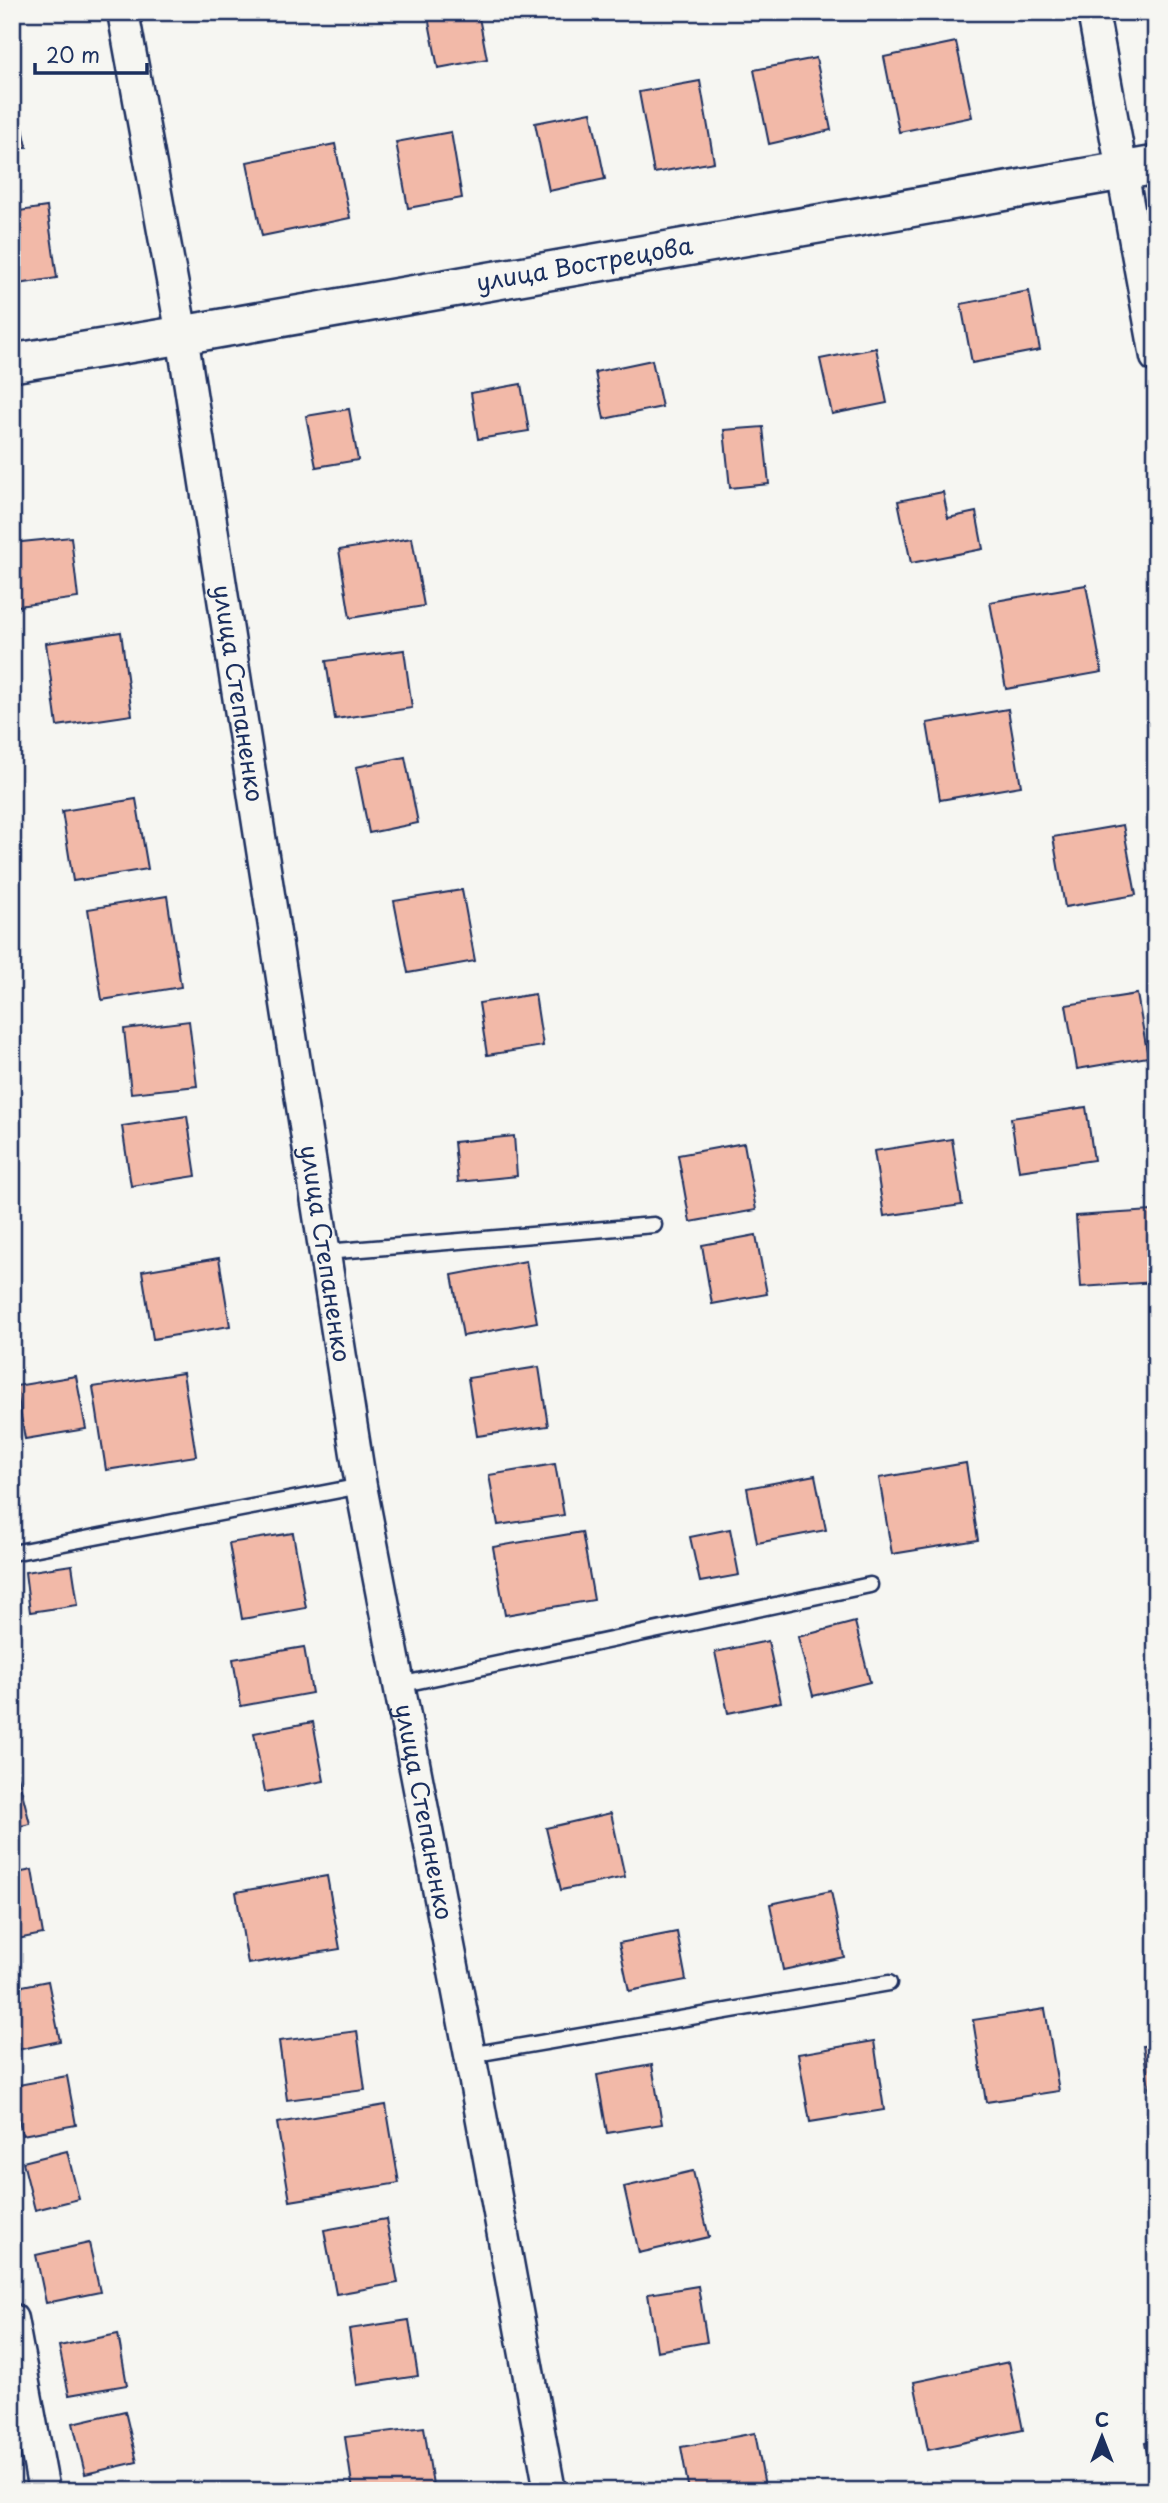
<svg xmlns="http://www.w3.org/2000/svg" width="1168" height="2503" font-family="'Playpen Sans',sans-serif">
  <rect width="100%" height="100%" fill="#f6f6f2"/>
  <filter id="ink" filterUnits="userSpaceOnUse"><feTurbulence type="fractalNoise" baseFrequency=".0143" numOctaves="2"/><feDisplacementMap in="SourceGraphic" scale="14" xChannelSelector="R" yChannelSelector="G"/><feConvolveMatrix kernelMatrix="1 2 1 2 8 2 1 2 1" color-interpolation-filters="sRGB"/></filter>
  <g filter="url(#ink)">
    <path fill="#f2b9a8" stroke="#1b2f5e" stroke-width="2" d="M427,12H478L487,59L438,68Z
      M956,42L972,117L899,132L884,57Z
      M816,58L831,130L769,144L754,70Z
      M700,81L714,162L654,173L639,92Z
      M14,85L27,147L12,150V86Z
      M591,112L605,179L549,191L535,123Z
      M451,132L462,198L408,208L396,142Z
      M335,144L350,218L262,236L247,162Z
      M47,207L57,278L12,285V212Z
      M1029,291L1040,350L972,363L961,304Z
      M876,348L887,403L832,414L820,359Z
      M652,360L662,407L604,419L595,372Z
      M521,384L529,431L478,439L471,393Z
      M349,409L358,460L316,467L306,416Z
      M763,427L769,484L730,488L724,430Z
      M943,492L948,518L976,512L983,549L911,563L898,501Z
      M71,537L78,598L18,606L12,604V543Z
      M412,538L424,606L350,618L339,550Z
      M1086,585L1102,672L1006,689L990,602Z
      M121,632L132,715L57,726L46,643Z
      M404,650L412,708L335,719L326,661Z
      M1008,709L1021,786L940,800L927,723Z
      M405,757L418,823L369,833L356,767Z
      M136,799L148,869L73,881L62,811Z
      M1123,825L1136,895L1065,907L1053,837Z
      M462,890L475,961L408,973L394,901Z
      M167,896L181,987L102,1000L88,909Z
      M535,994L543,1046L487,1055L479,1003Z
      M1137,994L1148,1057L1077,1069L1066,1005Z
      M189,1021L197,1086L131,1093L124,1029Z
      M1086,1107L1094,1160L1019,1171L1011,1118Z
      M187,1116L196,1176L131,1186L122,1126Z
      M514,1136L517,1176L458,1182L454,1142Z
      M952,1139L962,1205L884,1216L874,1151Z
      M744,1143L756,1210L690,1222L678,1155Z
      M1152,1211L1156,1282L1081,1287L1076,1216Z
      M756,1235L767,1294L712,1304L702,1245Z
      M219,1258L230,1326L153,1339L142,1271Z
      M526,1261L537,1322L463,1336L452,1275Z
      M539,1367L548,1426L477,1436L468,1378Z
      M183,1373L196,1456L106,1470L93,1387Z
      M76,1376L86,1429L25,1439L16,1386Z
      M966,1463L978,1540L892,1554L879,1478Z
      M555,1464L564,1515L498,1525L489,1475Z
      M815,1475L826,1530L757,1543L747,1488Z
      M730,1529L739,1575L700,1582L690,1537Z
      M582,1532L594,1600L505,1615L493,1547Z
      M293,1533L306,1608L242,1619L229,1543Z
      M72,1565L78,1605L30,1612L25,1572Z
      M855,1622L870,1682L813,1696L798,1637Z
      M768,1641L781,1702L728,1713L715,1652Z
      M304,1647L312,1693L241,1706L233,1659Z
      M313,1722L324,1781L265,1792L254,1733Z
      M16,1768L30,1824L12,1828V1769Z
      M611,1813L625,1877L561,1890L546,1828Z
      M32,1870L43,1934L12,1940V1874Z
      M327,1876L340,1949L248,1964L236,1892Z
      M831,1891L844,1957L783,1970L770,1904Z
      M677,1932L686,1980L629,1991L619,1943Z
      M48,1981L60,2041L12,2051V1988Z
      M1045,2009L1059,2091L986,2102L973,2020Z
      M357,2031L365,2090L287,2100L279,2041Z
      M874,2041L884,2110L810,2122L798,2054Z
      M1156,2045V2114L1153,2115L1143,2046Z
      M652,2065L662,2124L607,2133L597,2075Z
      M67,2076L76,2125L22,2135L13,2086Z
      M386,2105L399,2183L290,2201L277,2123Z
      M67,2151L79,2199L35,2210L23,2162Z
      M693,2171L709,2237L639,2253L624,2187Z
      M386,2219L398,2283L336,2294L324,2230Z
      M89,2243L100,2292L46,2303L36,2255Z
      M698,2286L707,2342L657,2351L648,2294Z
      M409,2320L418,2376L357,2385L349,2329Z
      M118,2334L127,2385L69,2395L59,2346Z
      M1009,2362L1023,2430L928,2450L914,2382Z
      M125,2411L137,2462L85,2474L73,2423Z
      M424,2427L434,2491H353L345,2437Z
      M755,2433L766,2491H689L681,2447Z
      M1156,2441V2491H1154L1145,2443Z"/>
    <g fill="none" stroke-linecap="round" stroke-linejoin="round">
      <g stroke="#1b2f5e" stroke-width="19">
        <path id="service" d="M325,1252L654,1225
          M12,1553L361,1486
          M399,1685L870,1585
          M470,2055L889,1983"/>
      </g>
      <g stroke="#1b2f5e" stroke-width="35">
        <g id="minor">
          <path id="s1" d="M123,12L182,335L361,1486L470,2055L550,2491"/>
          <path d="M1093,12L1156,357"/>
          <path d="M12,2319L44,2491"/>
        </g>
      </g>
      <g stroke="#1b2f5e" stroke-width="42">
        <g id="tertiary">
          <path id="s2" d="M12,363L182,335L1156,165"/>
        </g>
      </g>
      <use href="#service" stroke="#f6f6f2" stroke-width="14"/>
      <use href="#minor" stroke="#f6f6f2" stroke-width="30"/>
      <use href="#tertiary" stroke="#f6f6f2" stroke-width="37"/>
    </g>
  </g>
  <g text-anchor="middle" stroke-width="7" stroke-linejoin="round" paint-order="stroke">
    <g font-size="24" fill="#1b2f5e" stroke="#f6f6f2">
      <text dy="8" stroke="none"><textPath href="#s2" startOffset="581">улица Вострецова</textPath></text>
      <text dy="8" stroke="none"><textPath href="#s1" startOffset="691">улица Степаненко</textPath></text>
      <text dy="8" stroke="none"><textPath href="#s1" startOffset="1258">улица Степаненко</textPath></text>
      <text dy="8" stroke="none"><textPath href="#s1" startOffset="1825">улица Степаненко</textPath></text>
    </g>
  </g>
  <rect width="1168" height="2503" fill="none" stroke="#f6f6f2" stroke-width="42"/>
  <rect x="21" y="21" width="1126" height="2461" fill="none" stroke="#1b2f5e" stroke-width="2.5" filter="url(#ink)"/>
  <g transform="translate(1102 2437)" stroke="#f6f6f2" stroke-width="5" paint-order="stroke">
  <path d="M0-5L12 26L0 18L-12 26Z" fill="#1b2f5e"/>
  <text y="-10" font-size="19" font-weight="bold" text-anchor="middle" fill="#1b2f5e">С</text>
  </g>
  <path d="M35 63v10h112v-10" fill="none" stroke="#1b2f5e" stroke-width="3.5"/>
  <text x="46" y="63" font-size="21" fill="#1b2f5e" stroke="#f6f6f2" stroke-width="5" paint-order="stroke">20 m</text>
</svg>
